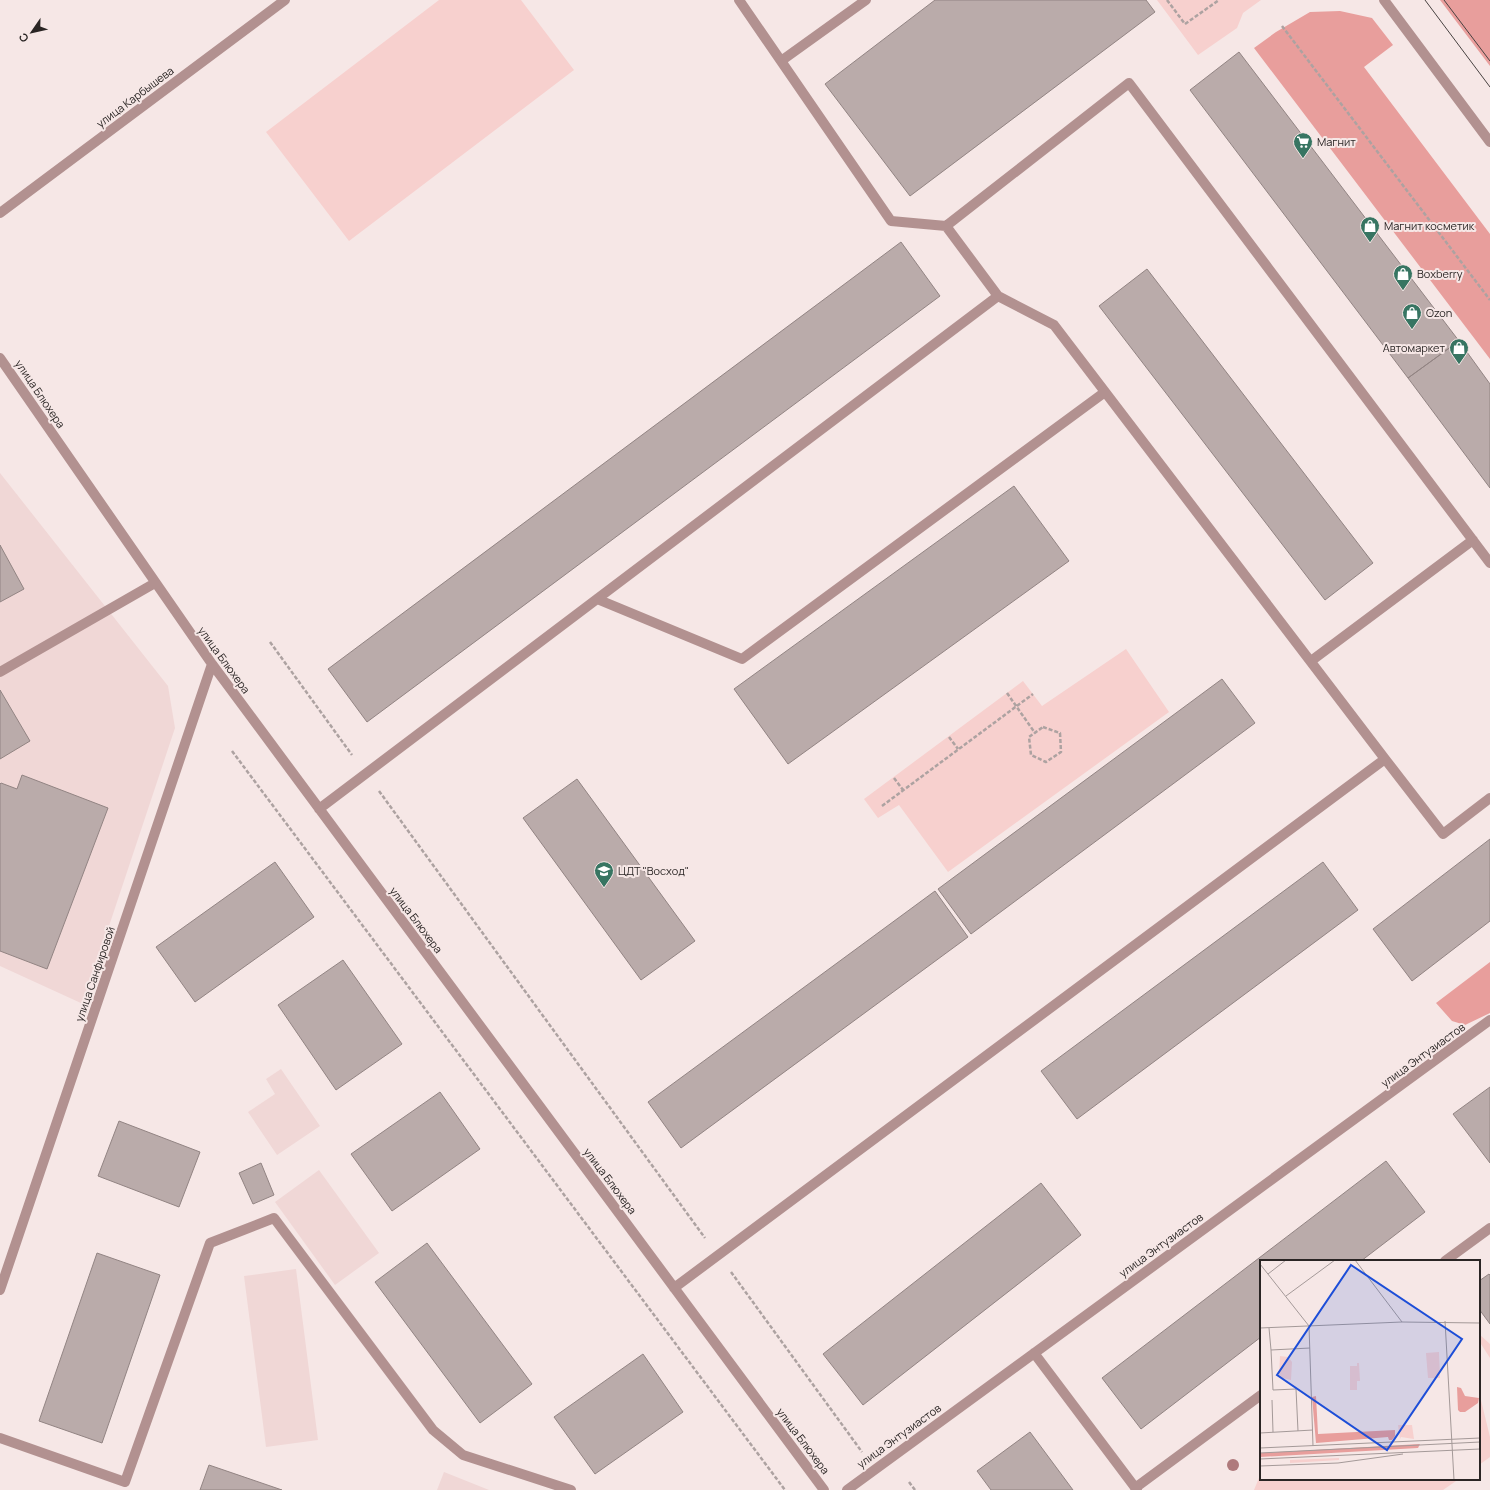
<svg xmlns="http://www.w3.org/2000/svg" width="1490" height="1490" font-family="Manrope,sans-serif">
  <rect width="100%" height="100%" fill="#f6e7e6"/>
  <path fill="#f0d7d6" d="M0,473L168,686L175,728L83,1004L0,966Z
    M281,1069L320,1126L277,1155L248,1112L275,1094L266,1079Z
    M319,1170L379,1253L335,1285L275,1202Z
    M296,1269L318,1440L266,1447L244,1276Z
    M444,1472L489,1490H437Z"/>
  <path fill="#f7d0ce" d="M439,0H521L574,70L349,241L266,132Z
    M1157,0H1261L1243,13L1237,28L1198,55Z
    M1126,649L1169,712L948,872L899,805L878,818L864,799L1023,681L1042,706Z
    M1479,1334L1490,1344V1358L1479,1341Z
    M1479,1392L1490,1437V1457L1479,1465Z
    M1261,1473V1479H1459L1443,1490H1254Z"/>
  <path fill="#e89e9c" d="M1440,0H1490V66Z
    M1340,11L1372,18L1393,45L1364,67L1490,234V359L1254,48L1276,32L1310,12Z
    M1490,962V1013L1465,1025L1452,1021L1436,1003Z"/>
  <path fill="#baabaa" stroke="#928483" d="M935,0H1146L1155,12L910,196L825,84Z
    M1239,52L1459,341L1408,378L1190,90Z
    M901,242L940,296L367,722L328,669Z
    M1147,269L1373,563L1325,600L1099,306Z
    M1459,341L1490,384V488L1408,378Z
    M1014,486L1069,561L788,764L734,689Z
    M0,545L24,589L0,602Z
    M1222,679L1255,723L971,934L938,889Z
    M0,690L30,741L0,759Z
    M22,775L108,808L47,969L0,951V784L1,783L17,789Z
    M577,779L695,941L641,980L523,818Z
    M1490,839V921L1412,981L1373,929Z
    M275,862L314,917L195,1002L156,947Z
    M1323,862L1358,910L1077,1119L1041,1071Z
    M935,891L968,937L681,1148L648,1102Z
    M343,960L402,1044L336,1090L278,1005Z
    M1490,1087V1163L1453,1114Z
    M440,1092L480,1149L392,1211L351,1154Z
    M119,1121L200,1152L179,1207L98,1176Z
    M1386,1161L1425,1212L1361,1261H1261V1337L1141,1429L1102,1378Z
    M261,1163L274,1195L253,1204L239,1173Z
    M1041,1183L1081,1235L863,1405L823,1354Z
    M427,1243L532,1384L480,1423L375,1282Z
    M97,1253L160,1275L102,1443L39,1421Z
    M1489,1274L1490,1275V1324L1479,1309V1281Z
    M643,1354L683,1412L595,1474L554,1417Z
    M1030,1432L1073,1490H991L977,1471Z
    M209,1465L282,1490H200Z"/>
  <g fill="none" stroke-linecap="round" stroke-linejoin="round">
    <path stroke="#ada2a1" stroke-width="2.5" stroke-dasharray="4 2" stroke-linecap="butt" d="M1167,0L1185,24L1219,0
      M1282,26L1490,300
      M270,642L352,755
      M1007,693L1035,733
      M1043,727L1060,733L1061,752L1046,762L1031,755L1029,737Z
      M949,737L958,749
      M232,751L785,1490
      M894,778L903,790
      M379,791L705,1238
      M882,806L1033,694
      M731,1272L862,1452
      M909,1482L915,1490"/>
    <path stroke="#b29190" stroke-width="10" d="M739,0L891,221L946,226
      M1384,0L1490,142
      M781,61L866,0
      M0,213L285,0
      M998,296L1054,325L1385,759
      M0,358L212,664L824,1490
      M597,599L742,659L1105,392
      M1311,661L1473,540
      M0,672L155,583
      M319,809L998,296L946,226L1129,83L1490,563
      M1445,1261L1490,1228
      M674,1288L1385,759L1443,834L1490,798
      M0,1290L212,664
      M1034,1353L1137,1490
      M0,1438L125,1482L210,1243L274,1218L433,1430L463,1455L571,1490
      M1135,1488L1261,1395
      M847,1490L1490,1020"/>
    <path stroke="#484241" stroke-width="1" d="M1425,0L1490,87
      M1444,0L1490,61"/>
  </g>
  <circle fill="#af7a7c" cx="1233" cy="1465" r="6"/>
  <defs>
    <g id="supermarket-pin" transform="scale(1)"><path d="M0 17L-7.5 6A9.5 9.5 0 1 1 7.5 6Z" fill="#377562" stroke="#f6e7e6"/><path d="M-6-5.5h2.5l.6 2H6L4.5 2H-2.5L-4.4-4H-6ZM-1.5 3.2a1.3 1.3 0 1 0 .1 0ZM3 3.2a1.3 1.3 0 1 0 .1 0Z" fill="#fff"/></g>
    <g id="shop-pin" transform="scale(1)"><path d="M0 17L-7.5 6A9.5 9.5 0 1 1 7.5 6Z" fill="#377562" stroke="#f6e7e6"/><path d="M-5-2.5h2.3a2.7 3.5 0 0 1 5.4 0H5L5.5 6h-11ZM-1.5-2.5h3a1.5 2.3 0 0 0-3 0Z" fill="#fff"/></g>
    <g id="school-pin" transform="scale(1)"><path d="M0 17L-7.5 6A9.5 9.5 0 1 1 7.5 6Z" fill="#377562" stroke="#f6e7e6"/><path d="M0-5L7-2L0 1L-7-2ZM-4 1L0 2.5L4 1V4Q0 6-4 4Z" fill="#fff"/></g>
  </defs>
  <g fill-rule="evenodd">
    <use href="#supermarket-pin" x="1303" y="142"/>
    <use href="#shop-pin" x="1370" y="226"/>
    <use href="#shop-pin" x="1403" y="274"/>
    <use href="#shop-pin" x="1412" y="313"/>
    <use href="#shop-pin" x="1459" y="348"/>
    <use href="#school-pin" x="604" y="871"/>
  </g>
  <g text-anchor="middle" stroke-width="4" stroke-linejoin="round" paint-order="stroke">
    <g font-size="11" fill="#2a2524" stroke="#f6e7e6">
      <text transform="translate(135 97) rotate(-37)" y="4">улица Карбышева</text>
      <text transform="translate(40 394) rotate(56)" y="4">улица Блюхера</text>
      <text transform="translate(224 660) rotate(54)" y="4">улица Блюхера</text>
      <text transform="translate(416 920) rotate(53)" y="4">улица Блюхера</text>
      <text transform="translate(95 974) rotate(-71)" y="4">улица Санфировой</text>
      <text transform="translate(1423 1055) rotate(-36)" y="4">улица Энтузиастов</text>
      <text transform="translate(610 1181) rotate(53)" y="4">улица Блюхера</text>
      <text transform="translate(1161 1245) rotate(-36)" y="4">улица Энтузиастов</text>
      <text transform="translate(899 1436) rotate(-36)" y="4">улица Энтузиастов</text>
      <text transform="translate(803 1441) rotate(53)" y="4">улица Блюхера</text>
    </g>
    <g font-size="11" fill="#2a2524" stroke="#f6e7e6" text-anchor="start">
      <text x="1317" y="146">Магнит</text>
      <text x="1384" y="230">Магнит косметик</text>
      <text x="1417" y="278">Boxberry</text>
      <text x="1426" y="317">Ozon</text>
      <text x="1445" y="352" text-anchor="end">Автомаркет</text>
      <text x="618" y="875">ЦДТ "Восход"</text>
    </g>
  </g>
  <g transform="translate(1260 1260)">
    <rect width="220" height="220" fill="#f6e7e6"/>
    <path d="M179,92L180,118H168L166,93ZM20,96L28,97L32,102L31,120L19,117ZM97,103H99L100,121H97V130H90V106H97ZM138,165H152L154,179L141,177L140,179ZM79,198V200L30,203V200Z" fill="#f7d0ce"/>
    <path d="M197,127L201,128L205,136L219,138L218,143L205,152H200L198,150ZM56,136L58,174L135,170V176L132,180H129L128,177L56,183L52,137ZM160,184L158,188L0,197V193Z" fill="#e89e9c"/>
    <path fill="none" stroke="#a49998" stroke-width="1" d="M95,0L142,62M0,4L49,66L53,186M8,14L26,0M26,36L75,0M185,61L194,220M0,68L142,62L220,63M9,68L11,90L50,88M11,90L13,130L36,129L38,171M12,140L13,172M0,173L53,170M0,188L220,178M0,193L220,182M0,199L220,189M0,206L78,203L143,194"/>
    <path fill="#1d4ed8" fill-opacity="0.15" stroke="#1d4ed8" stroke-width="2" d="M91,5L202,79L127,190L17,115Z"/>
    <rect width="220" height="220" fill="none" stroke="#2a2524" stroke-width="2"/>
  </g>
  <g transform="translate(32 32) rotate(236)" stroke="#f6e7e6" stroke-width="3" paint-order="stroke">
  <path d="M0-3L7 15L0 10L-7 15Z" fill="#2a2524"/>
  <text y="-6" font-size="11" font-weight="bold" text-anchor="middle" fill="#2a2524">С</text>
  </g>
</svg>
